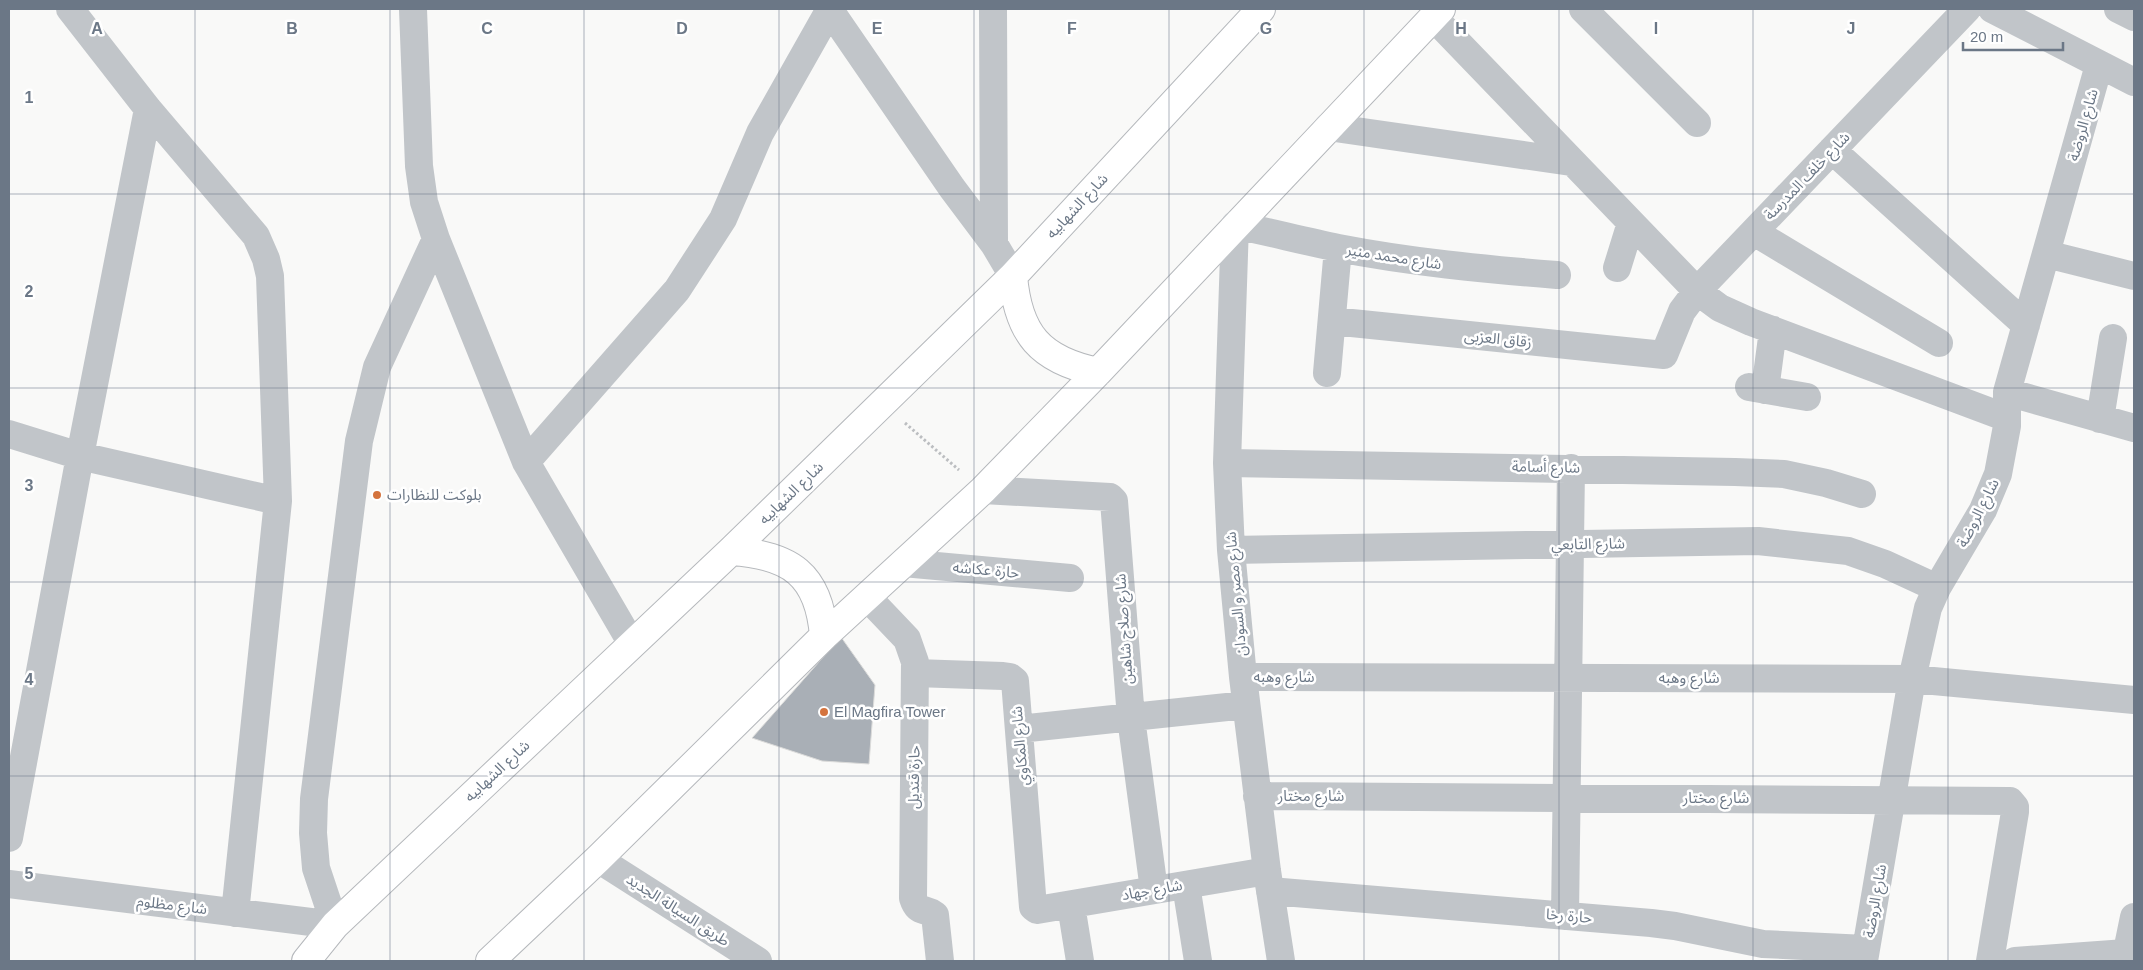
<svg xmlns="http://www.w3.org/2000/svg" width="2143" height="970" font-family="Helvetica,'Noto Sans Arabic',sans-serif">
  <rect width="100%" height="100%" fill="#f9f9f8"/>
  <path fill="#a9afb6" stroke="#dbdbda" d="M841,637L875,685L869,764L822,761L752,738Z"/>
  <g fill="none" stroke-linecap="round" stroke-linejoin="round">
    <g stroke="#b5b8bc" stroke-width="30">
      <path id="highway" d="M1013,276C1018,334 1040,360 1098,372
        M731,551C790,555 819,574 824,636
        M306,961L335,925L731,551L1013,276L1261,9
        M490,961L598,859L824,636L983,490L1098,372L1441,9"/>
    </g>
    <path stroke="#bcbec1" stroke-width="3" stroke-dasharray="2.5 2.5" stroke-linecap="butt" d="M905,423L959,470"/>
    <path stroke="#c1c5c9" stroke-width="28" d="M70,9L148,109L256,236L266,259L270,276L278,501L235,913
      M413,9L419,166L424,202L436,239L526,462L632,644
      M829,9L952,188L994,244L1013,276
      M993,9L994,244
      M1583,9L1697,123
      M1992,9L2134,82
      M2118,9L2134,17
      M1433,17L1697,291L1720,308L1751,322L2007,418
      M1328,127L1571,162
      M1832,150L2026,325
      M1754,232L1939,343
      M2046,254L2134,276
      M1617,268L1631,223
      M1332,321L1664,355L1682,311L1697,291L1967,9
      M1327,373L1338,248
      M1749,387L1807,397
      M1765,390L1773,330
      M2007,392L2134,428
      M2100,419L2113,338
      M9,434L80,456L278,501
      M526,462L677,290L723,219L760,133L829,11
      M1227,463L1735,472L1784,474L1826,483L1862,494
      M983,490L1110,497L1114,501L1131,718L1154,890
      M1231,550L1758,541L1848,551L1885,564L1937,588
      M903,563L1070,578
      M867,597L907,639L915,662L913,898C918,914 924,907 935,915L940,961
      M915,673L1003,676L1010,677L1015,681L1033,907L1037,910L1267,871
      M1243,677L1912,679L2134,700
      M1019,729L1246,705
      M1257,796L2010,801L2015,807V812L1990,961
      M9,838L80,456L148,109
      M598,859L758,961
      M9,884L335,925L316,868L313,833L314,799L359,441L377,367L436,239
      M1186,885L1198,961
      M1270,891L1651,923L1675,926L1763,944L1866,949
      M1071,905L1080,961
      M1565,916L1571,468
      M1281,961L1267,871L1243,677L1231,550L1227,463L1235,225C1269,232 1304,241 1338,248C1410,262 1483,269 1557,275
      M1864,961L1912,679L1928,608L1937,588L1983,510L1998,474L2007,426V392L2099,65
      M2015,961L2126,953
      M2125,961L2134,917"/>
    <use href="#highway" stroke="#fff" stroke-width="28"/>
  </g>
  <path fill="none" stroke="#6b7786" stroke-width="1" stroke-opacity="0.55" d="M195,9V961M390,9V961M584,9V961M779,9V961M974,9V961M1169,9V961M1364,9V961M1559,9V961M1753,9V961M1948,9V961M9,194H2134M9,388H2134M9,582H2134M9,776H2134"/>
  <g fill="#d4733d" stroke="#fff" stroke-width="2">
    <circle cx="377" cy="495" r="5"/>
    <circle cx="824" cy="712" r="5"/>
  </g>
  <g text-anchor="middle" stroke-width="5" stroke-linejoin="round" paint-order="stroke">
    <g font-size="15" fill="#6b7786" stroke="#fff">
      <text transform="translate(2083 125) rotate(-74)" y="5">شارع الروضة</text>
      <text transform="translate(1807 176) rotate(-46)" y="5">شارع خلف المدرسة</text>
      <text transform="translate(1077 206) rotate(-47)" y="5">شارع الشهابيه</text>
      <text transform="translate(1394 257) rotate(9)" y="5">شارع محمد منير</text>
      <text transform="translate(1498 339) rotate(6)" y="5">زقاق العزبى</text>
      <text transform="translate(1546 467) rotate(1)" y="5">شارع أسامة</text>
      <text transform="translate(791 493) rotate(-44)" y="5">شارع الشهابيه</text>
      <text transform="translate(1978 513) rotate(-63)" y="5">شارع الروضة</text>
      <text transform="translate(1588 544) rotate(-1)" y="5">شارع التابعي</text>
      <text transform="translate(986 570) rotate(5)" y="5">حارة عكاشه</text>
      <text transform="translate(1236 594) rotate(-95)" y="5">شارع مصر و السودان</text>
      <text transform="translate(1124 629) rotate(-94)" y="5">شارع صلاح شاهين</text>
      <text x="1284" y="682">شارع وهبه</text>
      <text x="1689" y="683">شارع وهبه</text>
      <text transform="translate(1020 746) rotate(-95)" y="5">شارع المكاوي</text>
      <text transform="translate(497 771) rotate(-43)" y="5">شارع الشهابيه</text>
      <text transform="translate(914 777) rotate(-89)" y="5">حارة قنديل</text>
      <text x="1311" y="801">شارع مختار</text>
      <text x="1716" y="803">شارع مختار</text>
      <text transform="translate(1152 890) rotate(-10)" y="5">شارع جهاد</text>
      <text transform="translate(1875 901) rotate(-80)" y="5">شارع الروضة</text>
      <text transform="translate(172 905) rotate(7)" y="5">شارع مظلوم</text>
      <text transform="translate(678 910) rotate(33)" y="5">طريق السيالة الجديد</text>
      <text transform="translate(1569 916) rotate(5)" y="5">حارة رخا</text>
    </g>
    <g font-size="15" fill="#6b7786" stroke="#fff" text-anchor="start">
      <text x="387" y="500">بلوكت للنظارات</text>
      <text x="834" y="717">El Magfira Tower</text>
    </g>
  </g>
  <g font-size="16" text-anchor="middle" font-weight="bold" fill="#6b7786" stroke="#fff" stroke-width="5" stroke-linejoin="round" paint-order="stroke">
    <text x="97" y="34">A</text>
    <text x="292" y="34">B</text>
    <text x="487" y="34">C</text>
    <text x="682" y="34">D</text>
    <text x="877" y="34">E</text>
    <text x="1072" y="34">F</text>
    <text x="1266" y="34">G</text>
    <text x="1461" y="34">H</text>
    <text x="1656" y="34">I</text>
    <text x="1851" y="34">J</text>
    <text x="29" y="103">1</text>
    <text x="29" y="297">2</text>
    <text x="29" y="491">3</text>
    <text x="29" y="685">4</text>
    <text x="29" y="879">5</text>
  </g>
  <rect width="2143" height="970" fill="none" stroke="#6b7786" stroke-width="20"/>
  <path d="M1963 42v8h100v-8" fill="none" stroke="#6b7786" stroke-width="2.5"/>
  <text x="1970" y="42" font-size="15" fill="#6b7786" stroke="#ffffff" stroke-width="4" paint-order="stroke">20 m</text>
</svg>
